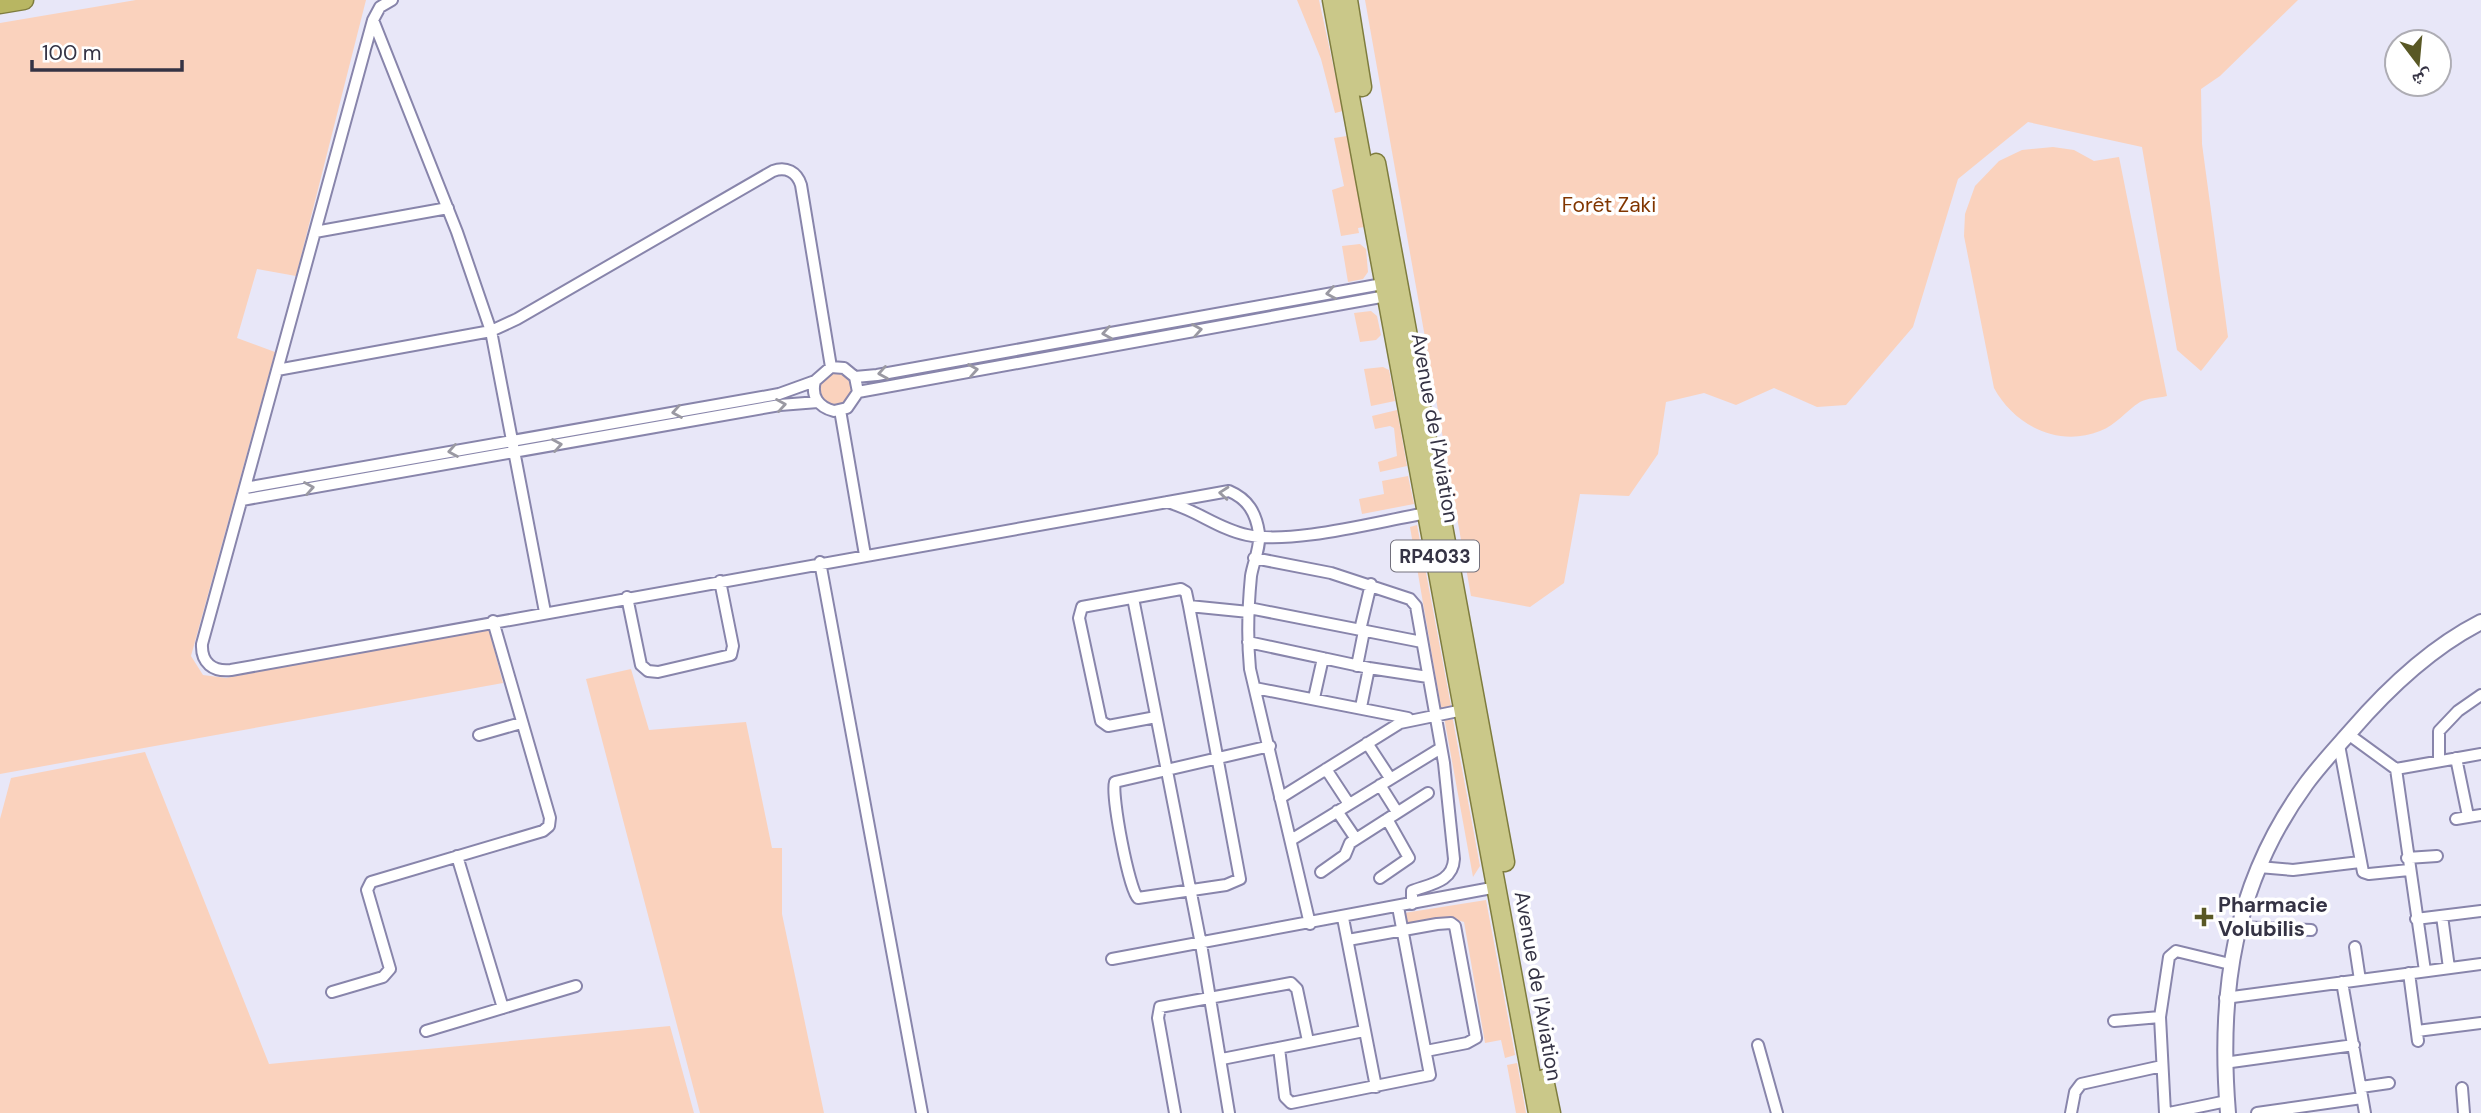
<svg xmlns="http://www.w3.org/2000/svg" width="2481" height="1113" font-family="'DM Sans','Noto Naskh Arabic',sans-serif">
  <rect width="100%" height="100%" fill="#e8e7f8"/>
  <path fill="#fad2bd" d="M136,0H366L296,276L257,269L237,338L275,352L191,656L203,675L226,678L488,626L503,683L0,774V23Z
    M1297,0H1319L1343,111L1335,113L1321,59Z
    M1365,0H2298L2220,76L2201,89L2202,144L2228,337L2201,371L2177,350L2142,147L2028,122L1958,179L1913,327L1846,405L1817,407L1774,388L1736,405L1704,393L1666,402L1658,454L1629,496L1580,494L1564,583L1530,607L1471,596Z
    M1347,136L1364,227L1358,228L1359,233L1341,236L1332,190L1344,186L1334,138Z
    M2053,147L2074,150L2094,161L2119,157L2167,396C2159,398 2147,398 2140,402C2126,411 2116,425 2100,431C2058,448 2014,425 1994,388L1964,236L1965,214L1975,186L1999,161L2022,150Z
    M1360,244L1366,249L1368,272L1363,279L1348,282L1342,246Z
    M1349,298L1347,299L1035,354L1034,351Z
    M1371,311L1377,316L1381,335L1376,340L1360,342L1354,313Z
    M1383,367L1389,370L1395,401L1371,406L1364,369Z
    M819 389a16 16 0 1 1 32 0a16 16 0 1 1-32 0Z
    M1397,410L1407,466L1380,472L1378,462L1397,456L1394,428L1390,426L1375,429L1372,416Z
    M1408,476L1414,504L1362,514L1359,499L1384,494L1382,481Z
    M1417,525L1451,706L1441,708L1410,527Z
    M631,669L649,730L746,722L772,848H782V914L824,1113H700L586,679Z
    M1452,715L1480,866L1473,877L1444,717Z
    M145,752L269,1064L670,1026L694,1113H0V819L11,778Z
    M1486,900L1515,1055L1505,1058L1501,1040L1485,1043L1464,922L1450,918L1407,925L1404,913Z
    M1517,1063L1526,1113H1516L1507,1065Z"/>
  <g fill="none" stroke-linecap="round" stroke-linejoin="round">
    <g stroke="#8885ab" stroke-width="14">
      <path id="minor" d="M392,0L380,7L373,20L202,644C201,663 213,672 231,670L1229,491C1248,499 1256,513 1259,533C1261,546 1253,563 1251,576C1248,607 1247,638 1250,669L1310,924
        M373,20L457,232L491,331L545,612
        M315,232L448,208
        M277,370L491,331L517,319L773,171C786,166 797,172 801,185L831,367
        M855,377L858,392L847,408L834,411C818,407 811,396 815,381L831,367L844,368L855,377L877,375L1388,283
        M858,392L1392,295
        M840,410L865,555
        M245,488L779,394L815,381
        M242,500L780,405L818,402
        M1167,502C1195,509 1218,529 1247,535C1292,545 1379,521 1427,513
        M1254,558L1331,573L1410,599L1416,606L1444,763L1454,859C1453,882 1430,884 1412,891V904
        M820,562L922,1113
        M627,597L641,665L648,671L658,672L731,655L733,646L720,581
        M1133,598L1201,944L1229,1113
        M1189,606L1249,612
        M1249,608L1422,642
        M1360,630L1371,584
        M1248,642L1369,668L1428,677
        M1357,666L1364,631
        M1255,688L1408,718
        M1314,698L1323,658
        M1361,707L1369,668
        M1156,717L1108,726L1101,721L1079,618L1082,607L1181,589L1186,592L1189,606L1240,879L1226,885L1138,898C1129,890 1111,795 1115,782L1270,746
        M2348,734L2396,769L2425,971
        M479,735L521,723
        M1367,743L1390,778
        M2339,745L2363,872L2369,874L2409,870
        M2456,758L2468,816
        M2439,761V731L2458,711L2481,695
        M1326,769L1349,804
        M2396,769L2481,754
        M1380,785L1397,812
        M1280,798L1400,723L1463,710
        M1337,811L1356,839
        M2456,819L2481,815
        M1291,840L1441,748
        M457,856L503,1008
        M2407,858L2437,856
        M2259,867L2293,870L2360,862
        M1321,872L1345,855L1350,843L1428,793
        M1380,878L1409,858L1387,819
        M2442,916L2449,968
        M1343,918L1376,1087
        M2416,919L2481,911
        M2238,927L2311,930
        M1348,940L1437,924L1451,923L1455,926L1476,1038L1467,1043L1426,1051
        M2355,947L2360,980
        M1112,959L1497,887
        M2409,973L2418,1041
        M2342,982L2365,1113
        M332,992L383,977L390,969L367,890L371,882L543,831L549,826L550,818L493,621
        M2225,998L2481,964
        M2114,1021L2160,1017
        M426,1031L576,986
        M2417,1031L2481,1023
        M1758,1045L1777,1113
        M1279,1048L1285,1097L1291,1103L1430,1075L1398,907
        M1222,1059L1364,1031
        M2224,1063L2354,1045
        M2361,1087L2389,1083
        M2462,1088L2464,1113
        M1175,1113L1158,1018L1160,1007L1291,983L1297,989L1308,1041
        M2071,1113L2075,1092L2081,1084L2162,1066
        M2165,1113L2160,1017L2169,957L2176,951L2230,964
        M2169,1113L2227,1101
        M2257,1113L2362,1098"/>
    </g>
    <g stroke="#8885ab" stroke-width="18">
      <path id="tertiary" d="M2228,1113C2218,993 2233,884 2306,784C2320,765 2336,748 2351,731C2388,688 2430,648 2481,622"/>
    </g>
    <g stroke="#7e7c3e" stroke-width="21">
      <path id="primary" d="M1332,0L1538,1113
        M1348,0L1362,87
        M1376,163L1505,862
        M1544,1079L1551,1113"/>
    </g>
    <g stroke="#7e7c3e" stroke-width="21">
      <path id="trunk" d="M0,4L24,0"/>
    </g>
    <use href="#minor" stroke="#fff" stroke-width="10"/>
    <use href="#tertiary" stroke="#fff" stroke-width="14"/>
    <use href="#primary" stroke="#cac889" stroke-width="18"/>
    <use href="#trunk" stroke="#b8b662" stroke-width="18"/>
  </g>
  <defs><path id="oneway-chevron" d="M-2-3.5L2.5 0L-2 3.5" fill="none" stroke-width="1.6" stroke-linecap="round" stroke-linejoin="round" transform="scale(1.75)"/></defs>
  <g stroke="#9a99a2">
    <use href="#oneway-chevron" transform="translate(1331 293) rotate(170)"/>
    <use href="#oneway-chevron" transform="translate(1197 330) rotate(-10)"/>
    <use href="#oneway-chevron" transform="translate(1107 333) rotate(170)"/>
    <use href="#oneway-chevron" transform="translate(973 370) rotate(-10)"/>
    <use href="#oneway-chevron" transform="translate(883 373) rotate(170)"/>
    <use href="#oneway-chevron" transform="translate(781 405) rotate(-9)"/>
    <use href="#oneway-chevron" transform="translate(677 412) rotate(170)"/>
    <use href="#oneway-chevron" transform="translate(557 445) rotate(-10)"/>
    <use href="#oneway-chevron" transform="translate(453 451) rotate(170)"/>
    <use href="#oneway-chevron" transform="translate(309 488) rotate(-10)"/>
    <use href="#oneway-chevron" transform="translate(1224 493) rotate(-175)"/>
  </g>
  <path fill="#595825" stroke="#fff" stroke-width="2.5" d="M2200.5 906.5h7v7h7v7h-7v7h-7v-7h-7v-7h7z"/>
  <g text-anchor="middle" stroke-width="7" stroke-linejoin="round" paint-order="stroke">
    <rect fill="#fff" stroke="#72707c" stroke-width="2" x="1391" y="540.5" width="88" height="31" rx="5"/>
    <g font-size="19" font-weight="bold" fill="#353344">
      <text x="1435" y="563">RP4033</text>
    </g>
    <g font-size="21" fill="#813600" stroke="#fff">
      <text x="1609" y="212">Forêt Zaki</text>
    </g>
    <g font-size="21" fill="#353344" stroke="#fff">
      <text transform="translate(1435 428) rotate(80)" y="7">Avenue de l'Aviation</text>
      <text transform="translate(1538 986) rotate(80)" y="7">Avenue de l'Aviation</text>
    </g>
    <g font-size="21" font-weight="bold" fill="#353344" stroke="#fff" text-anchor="start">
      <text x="2218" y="912">Pharmacie<tspan x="2218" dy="24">Volubilis</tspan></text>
    </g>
  </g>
  <g transform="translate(2418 63) rotate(164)"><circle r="33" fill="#ffffff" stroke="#aeadb4" stroke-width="2"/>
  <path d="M0-5L12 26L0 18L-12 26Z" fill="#595825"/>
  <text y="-10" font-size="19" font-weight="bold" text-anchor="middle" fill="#353344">ش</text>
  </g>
  <path d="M32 60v10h150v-10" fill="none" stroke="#353344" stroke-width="3.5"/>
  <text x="42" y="60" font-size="21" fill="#353344" stroke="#ffffff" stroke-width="5" paint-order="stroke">100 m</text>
</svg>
